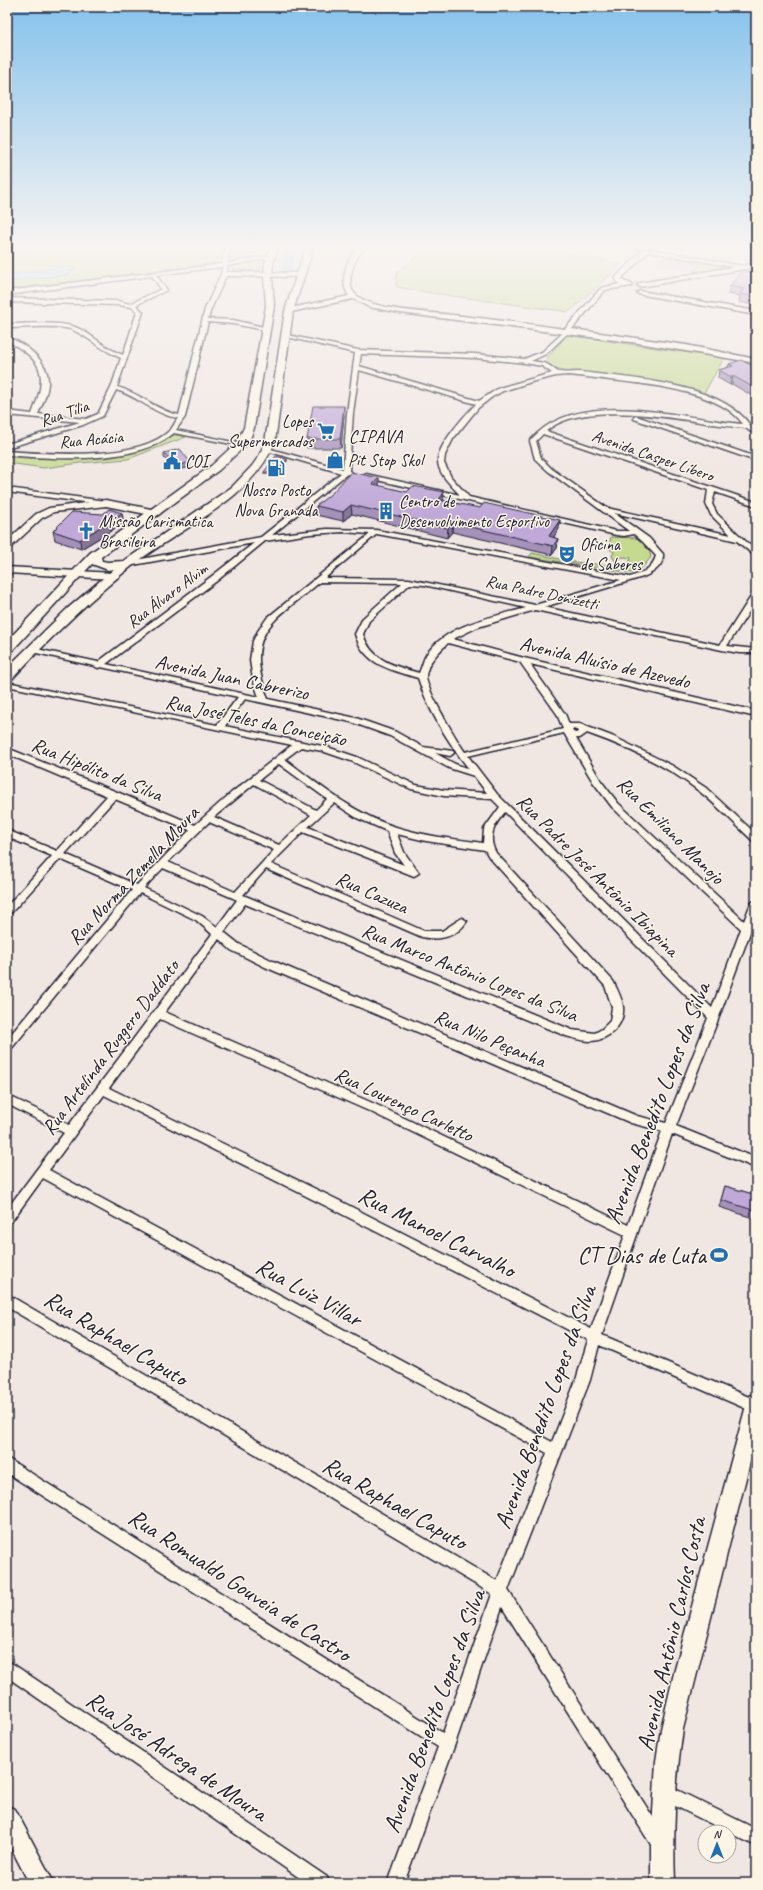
<svg xmlns="http://www.w3.org/2000/svg" width="763" height="1890" font-family="Caveat,sans-serif">
  <rect width="100%" height="100%" fill="#f0e6e2"/>
  <filter id="ink" filterUnits="userSpaceOnUse"><feTurbulence type="fractalNoise" baseFrequency=".025" numOctaves="2"/><feDisplacementMap in="SourceGraphic" scale="8" xChannelSelector="R" yChannelSelector="G"/><feConvolveMatrix kernelMatrix="1 2 1 2 8 2 1 2 1" color-interpolation-filters="sRGB"/></filter>
  <g filter="url(#ink)">
    <path fill="#e2d4df" d="M663,257L701,263L693,271L654,265Z"/>
    <path fill="#c5d98f" stroke="#747e65" d="M62,249H221L218,263L7,290V252Z
      M232,249H265L266,250L261,258L227,262Z
      M423,249H542L622,264L569,312L431,293L397,287C394,269 399,273 409,263C414,258 418,254 423,249Z
      M665,255L725,266L704,272L693,271L700,263L663,257Z
      M261,263V270H232L234,265Z
      M567,335L724,358L703,395L693,391L565,372L549,365L546,362L547,358Z
      M175,435L186,437L128,459L80,463L44,468L7,463V457C55,459 105,463 150,446C159,443 167,438 175,435Z
      M611,537L638,538L648,547L651,557L641,569L632,573L529,557L532,553L573,562L627,567L631,558L623,557L615,561L612,556L614,552L608,548Z"/>
    <path fill="#90d6f2" stroke="#648ea9" d="M63,267H72L75,269L67,275L7,282V275Z"/>
    <g fill="none" stroke-linecap="round" stroke-linejoin="round">
      <path fill="#90d6f2" fill-rule="evenodd" d="M287,249H297L290,277L284,280L278,277Z"/>
      <g stroke="#22223b" stroke-width="3">
        <path id="minor" d="M226,249H231L229,254L228,263L272,255L275,257L227,266V272L301,273L304,275L301,277L226,276L211,309L208,319L233,320L268,328L265,330L233,324L208,322L185,417L176,430L242,444V446L174,433C136,465 54,459 7,455V451C48,454 138,461 169,431C173,428 175,422 178,418C155,415 138,396 116,390L103,416L83,425L7,448V444L80,422L7,415V411L32,414C47,376 46,361 7,341V337C26,344 50,362 48,384C47,395 42,405 38,414L86,419L98,414L111,388L121,358C103,351 90,338 73,330C60,324 22,328 7,328V324C24,324 60,321 75,327C91,333 104,348 123,355L137,312L132,307L118,305L7,302V298L118,301L130,304L161,289L152,276L7,295V291L222,264L223,254ZM222,267L221,274L205,309L179,415C157,411 140,393 117,387L143,312L136,305L167,290L156,275Z
          M636,249H650L748,267L745,269Z
          M567,329L570,331L569,332L546,354L531,361C536,362 542,362 546,364C550,365 555,371 559,372C565,373 573,372 580,372C628,378 721,383 750,425H756V429H753V431L751,432L746,428C694,424 589,395 546,431L756,502V506L715,492L712,504L717,514L756,551V557L737,541L614,513L649,538L663,554C664,566 653,573 643,577L544,607L720,645L752,595L756,593V601L727,646L756,649V653H739L722,650L535,610L478,627L453,639L524,658L756,711V717L530,664L565,714L569,724H580L614,737L673,766L706,788L756,834V842L753,841C735,824 718,806 699,791C666,765 627,747 587,733L580,738H576L601,781L618,803L744,921L751,903L756,900V916L719,1017L676,1126L756,1158V1168L672,1134L602,1335L756,1400V1411L749,1410L599,1345L590,1380L508,1590L665,1836L667,1842L665,1848L659,1850L653,1848L502,1607L455,1744L404,1883H388L438,1747L7,1473V1458L443,1733L492,1594L7,1307V1294L497,1581L547,1453L43,1178L11,1222L7,1223V1209L64,1133L7,1104V1095L69,1125L212,934L196,920L140,893L11,1049L7,1050V1039L132,890L60,859L10,914L7,915V906L52,856L7,837V830L57,851L107,796L7,754V748L117,792L195,825L231,793L292,745L7,686V682L217,725L238,697L101,667L98,668L94,666L32,652L28,650L32,648L98,662L212,576L254,543L128,566L124,564L125,562L261,537L341,473L264,450L267,448L343,469L347,413L355,353L283,336V334L358,350L475,354L524,359L542,352ZM361,354L475,358L525,363L542,366L552,373L499,388L479,401L359,366ZM359,370L476,404C465,415 436,447 438,462C439,475 452,486 460,495L366,474L363,476L364,477L616,535L624,536L634,534L643,542L656,556C652,569 642,573 630,577L376,530L327,529L272,535L347,474L350,475L353,473L349,471L353,413ZM568,375C582,376 596,378 610,380C647,384 721,391 743,424C682,419 576,385 530,441L535,459L548,471L629,531H616L469,497L451,477L444,463L445,455L453,439L478,408L492,397L503,391L531,382L556,376ZM543,434L708,490L706,504L711,515L731,535L607,508L552,469L541,458L536,441ZM343,532L370,534L267,618L258,631L253,641L250,660L253,680L259,697L106,664L218,580L265,541L310,534ZM377,534L621,580L535,605L409,579L325,578ZM320,582L402,583L363,618L355,634C364,665 391,670 418,678C428,710 448,742 469,769L455,764L435,753L450,756L454,753L453,751L423,747L396,732L356,718L268,699C243,631 273,622 320,582ZM410,584L424,585L526,608C493,617 447,624 426,655C423,660 422,667 419,673C395,666 371,661 363,634L369,621ZM448,643L520,662L557,714L563,729L465,752C457,741 425,687 426,676C427,662 439,652 448,643ZM245,699L351,722L390,736L449,768L474,776L487,793L444,790L416,785L357,757L327,747L225,726ZM573,729L579,731L576,733L573,732L572,730ZM564,733L593,782L612,807L741,929L712,1008L497,794L468,756ZM301,747L322,751L351,761L411,789L444,796L492,799L500,807L484,829L483,843C454,839 424,836 396,827C354,814 319,785 285,759ZM279,764L327,799L316,810L259,780ZM254,784L311,815L279,845L214,817ZM115,799L190,830L137,885L65,854ZM334,803L357,818L387,831L395,853L404,865L308,827ZM505,812L708,1018L666,1123L637,1116L273,961L239,944L224,932L245,904L566,1036C574,1038 582,1041 590,1041C608,1041 625,1025 623,1007C622,998 617,989 613,981L496,853C487,837 494,825 505,812ZM209,822L274,850L235,892L168,862ZM303,832L414,876L419,873L404,852L397,834L426,841L485,850L489,857L605,986L612,1007L610,1021L602,1029L595,1033L572,1030L243,895L266,869L422,937C439,941 457,937 467,921L462,918L442,931H424L271,864ZM163,868L233,898L237,900L217,927L202,916L144,888ZM219,939L231,950L265,967L631,1123L662,1131L628,1225L377,1105L165,1012ZM160,1019L369,1111L625,1235L591,1329L338,1200L109,1088ZM104,1095L330,1208L588,1340L576,1380L552,1442L49,1170Z
          M636,416L756,457V461L634,419V417Z
          M7,488L106,501L109,503L106,505L7,492Z
          M7,1660L327,1877L329,1883H307L7,1677Z
          M665,1784L756,1829V1846L659,1798L657,1792L659,1786Z"/>
      </g>
      <g stroke="#22223b" stroke-width="3">
        <path id="tertiary" d="M356,249H363C355,259 344,283 355,294C372,311 430,312 453,315C490,319 528,324 565,329L601,288L619,284L615,278L644,249H651L622,278L623,281L632,284V286L605,290L572,329L686,345L756,359V363L638,343L400,313L369,307L353,299L286,313V309L349,296C339,282 346,261 356,249Z
          M756,263V267L640,287L637,285L640,283Z
          M640,291L756,311V315L638,294L637,293Z
          M106,500L156,510L161,513L156,516L106,506L54,512L42,518L10,548L7,549V541L36,514L49,508Z
          M7,567L113,573L118,576L113,579L7,573Z"/>
      </g>
      <g stroke="#22223b" stroke-width="3">
        <path id="secondary" d="M756,1393V1438L683,1729C675,1780 673,1832 675,1883H651V1846L656,1761L661,1729L674,1673L747,1402L749,1396Z
          M7,1806L15,1809L54,1883H29L7,1840Z"/>
      </g>
      <g stroke="#22223b" stroke-width="3">
        <path id="primary" d="M270,249H278L273,263L272,277L274,306L254,428L250,439L244,447L219,470L101,557L102,561L108,562L124,561L232,487L252,466L259,456L265,442L285,311L305,249H313L293,311L275,442C251,501 181,527 133,565C90,599 50,638 12,679L7,680V668L15,660L67,609L114,569L108,570L92,564L11,652L7,653V641L90,553L211,466L236,443L244,428L266,306L264,277L265,263Z"/>
      </g>
      <use href="#minor" fill="#fcf5e5" fill-rule="evenodd"/>
      <use href="#tertiary" fill="#fcf5e5" fill-rule="evenodd"/>
      <use href="#secondary" fill="#fcf5e5" fill-rule="evenodd"/>
      <use href="#primary" fill="#fcf5e5" fill-rule="evenodd"/>
    </g>
    <path fill="#a591ba" stroke="#22223b" d="M756,273V305L739,302L740,296L728,294L730,286Z
      M729,364L756,368V398L732,384L730,385L718,378L719,370L728,367Z
      M344,415L341,448H307V439Z
      M164,453L190,467L177,470L164,458Z
      M287,459V461L277,475L264,474V472Z
      M379,478V486L443,500L559,529L553,537L558,539L557,548L552,555L452,532L447,538L352,514L343,521L316,515V506Z
      M124,523L81,549L55,540L53,531Z
      M725,1186L756,1195V1219L719,1207Z"/>
    <path fill="#867697" stroke="#22223b" d="M733,376L732,384L730,385L731,377Z
      M344,406V415L341,448L340,439Z
      M287,459V461L277,475L276,473Z
      M190,462V467L177,470V466Z
      M379,478V487L373,484Z
      M444,492L443,501L439,500Z
      M351,505L352,514L343,521V512Z
      M122,513L124,523L81,549L80,540Z
      M560,520L559,529L548,546L549,536Z
      M453,523L452,532L447,538L448,528Z
      M558,539L557,548L552,555L553,546Z"/>
    <path fill="#c0a9d8" stroke="#22223b" d="M742,270L756,273V297L740,294L744,289L730,286Z
      M741,360L756,368V389L733,376L731,377L719,370L733,366L729,364Z
      M313,406H344L340,439H307Z
      M180,449L190,462L177,466L164,453Z
      M276,456L287,459L276,473L264,472Z
      M351,472L379,478L373,484L407,492L413,486L444,492L439,500L480,508L484,503L560,520L549,536L558,539L553,546L453,523L448,528L351,505L343,512L316,506L333,492Z
      M109,509L122,513L80,540L53,531L72,512L103,514Z
      M725,1186L756,1195V1211L721,1200Z"/>
  </g>
  <linearGradient id="sky" x2="0" y2="1"><stop stop-color="#85c2ec"/><stop offset="0.48" stop-color="#f8f4f2"/><stop offset="1" stop-color="#f8f4f2" stop-opacity="0"/></linearGradient>
  <rect width="763" height="514" fill="url(#sky)"/>
  <defs>
    <g id="supermarket-bare" transform="scale(1.38)"><path d="M-6-5.5h2.5l.6 2H6L4.5 2H-2.5L-4.4-4H-6ZM-1.5 3.2a1.3 1.3 0 1 0 .1 0ZM3 3.2a1.3 1.3 0 1 0 .1 0Z" fill="#1f6fb2" stroke="#fcf5e5" stroke-width="2.5" paint-order="stroke"/></g>
    <g id="shop-bare" transform="scale(1.38)"><path d="M-5-2.5h2.3a2.7 3.5 0 0 1 5.4 0H5L5.5 6h-11ZM-1.5-2.5h3a1.5 2.3 0 0 0-3 0Z" fill="#1f6fb2" stroke="#fcf5e5" stroke-width="2.5" paint-order="stroke"/></g>
    <g id="civic-bare" transform="scale(1.38)"><path d="M-.6-6.5H3V-4.5H.6V-3L4-1V1h2V6H-6V1h2V-1L-.6-3ZM-1.2 2.5V6h2.4V2.5Z" fill="#1f6fb2" stroke="#fcf5e5" stroke-width="2.5" paint-order="stroke"/></g>
    <g id="fuel-bare" transform="scale(1.38)"><path d="M-5.5-6h7V0h2V4h1.3V-2.5L3-4.5l.8-.8L6-3V5H2.5V1h-1V6h-7ZM-4.2-4.7v3.2H.2V-4.7Z" fill="#1f6fb2" stroke="#fcf5e5" stroke-width="2.5" paint-order="stroke"/></g>
    <g id="building-bare" transform="scale(1.38)"><path d="M-4-6H4V6H1V3H-1V6H-4ZM-2.5-4.3h1.7v1.8h-1.7ZM.8-4.3h1.7v1.8H.8ZM-2.5-1h1.7V.8h-1.7ZM.8-1h1.7V.8H.8Z" fill="#1f6fb2" stroke="#fcf5e5" stroke-width="2.5" paint-order="stroke"/></g>
    <g id="church-bare" transform="scale(1.38)"><path d="M-1.2-6h2.4v3.5h3.3v2.4h-3.3V6h-2.4V-.1h-3.3v-2.4h3.3Z" fill="#1f6fb2" stroke="#fcf5e5" stroke-width="2.5" paint-order="stroke"/></g>
    <g id="theatre-bare" transform="scale(1.38)"><path d="M-5-5.5Q0-4 5-5.5V0Q5 5 0 6Q-5 5-5 0ZM-3.3-2.5H-1v1.5H-3.3ZM1-2.5H3.3v1.5H1ZM-2.8 1Q0 5.5 2.8 1Z" fill="#1f6fb2" stroke="#fcf5e5" stroke-width="2.5" paint-order="stroke"/></g>
    <g id="stadium-bare" transform="scale(1.38)"><path d="M0-5a6.5 5 0 1 0 0 10a6.5 5 0 1 0 0-10ZM-3.5-1.8h7v3.6h-7Z" fill="#1f6fb2" stroke="#fcf5e5" stroke-width="2.5" paint-order="stroke"/></g>
  </defs>
  <g fill-rule="evenodd">
    <use href="#supermarket-bare" x="326" y="431"/>
    <use href="#shop-bare" x="335" y="460"/>
    <use href="#civic-bare" x="172" y="461"/>
    <use href="#fuel-bare" x="276" y="468"/>
    <use href="#building-bare" x="386" y="511"/>
    <use href="#church-bare" x="86" y="531"/>
    <use href="#theatre-bare" x="567" y="554"/>
    <use href="#stadium-bare" x="719" y="1255"/>
  </g>
  <g text-anchor="middle" stroke-width="3" stroke-linejoin="round" paint-order="stroke">
    <g font-size="17" fill="#22223b" stroke="#fcf5e5">
      <text transform="translate(64 413) rotate(-19)" y="6">Rua Tília</text>
      <text transform="translate(91 439) rotate(-5)" y="6">Rua Acácia</text>
      <text transform="translate(653 455) rotate(19)" y="6">Avenida Casper Líbero</text>
      <text transform="translate(542 592) rotate(12)" y="6">Rua Padre Donizetti</text>
      <text transform="translate(167 595) rotate(-37)" y="6">Rua Álvaro Alvim</text>
    </g>
    <g font-size="17" fill="#22223b" stroke="#fcf5e5" text-anchor="start">
      <text x="313" y="427" text-anchor="end">Lopes<tspan x="313" dy="20">Supermercados</tspan></text>
      <text x="348" y="466">Pit Stop Skol</text>
      <text x="185" y="467">COI</text>
      <text x="276" y="496" text-anchor="middle">Nosso Posto<tspan x="276" dy="20">Nova Granada</tspan></text>
      <text x="399" y="507">Centro de<tspan x="399" dy="20">Desenvolvimento Esportivo</tspan></text>
      <text x="99" y="527">Missão Carismatica<tspan x="99" dy="20">Brasileira</tspan></text>
      <text x="580" y="550">Oficina<tspan x="580" dy="20">de Saberes</tspan></text>
    </g>
    <g font-size="18" letter-spacing="1" fill="#22223b" stroke="#fcf5e5">
      <text x="376" y="442">CIPAVA</text>
    </g>
    <g font-size="20" fill="#22223b" stroke="#fcf5e5">
      <text transform="translate(605 662) rotate(13)" y="7">Avenida Aluísio de Azevedo</text>
      <text transform="translate(232 677) rotate(12)" y="7">Avenida Juan Cabrerizo</text>
      <text transform="translate(256 720) rotate(12)" y="7">Rua José Teles da Conceição</text>
      <text transform="translate(97 769) rotate(22)" y="7">Rua Hipólito da Silva</text>
      <text transform="translate(671 830) rotate(45)" y="7">Rua Emiliano Manojo</text>
      <text transform="translate(133 875) rotate(-47)" y="7">Rua Norma Zemella Moura</text>
      <text transform="translate(598 875) rotate(45)" y="7">Rua Padre José Antônio Ibiapina</text>
      <text transform="translate(372 892) rotate(24)" y="7">Rua Cazuza</text>
      <text transform="translate(470 972) rotate(22)" y="7">Rua Marco Antônio Lopes da Silva</text>
      <text transform="translate(490 1038) rotate(23)" y="7">Rua Nilo Peçanha</text>
      <text transform="translate(110 1047) rotate(-53)" y="7">Rua Artelinda Ruggero Daddato</text>
      <text transform="translate(404 1104) rotate(25)" y="7">Rua Lourenço Carletto</text>
    </g>
    <g font-size="24" fill="#22223b" stroke="#fcf5e5">
      <text transform="translate(657 1103) rotate(-69)" y="8">Avenida Benedito Lopes da Silva</text>
      <text transform="translate(437 1232) rotate(27)" y="8">Rua Manoel Carvalho</text>
      <text transform="translate(309 1292) rotate(29)" y="8">Rua Luiz Villar</text>
      <text transform="translate(116 1338) rotate(31)" y="8">Rua Raphael Caputo</text>
      <text transform="translate(545 1407) rotate(-70)" y="8">Avenida Benedito Lopes da Silva</text>
      <text transform="translate(395 1503) rotate(30)" y="8">Rua Raphael Caputo</text>
      <text transform="translate(240 1585) rotate(33)" y="8">Rua Romualdo Gouveia de Castro</text>
      <text transform="translate(671 1634) rotate(-77)" y="8">Avenida Antônio Carlos Costa</text>
      <text transform="translate(434 1711) rotate(-70)" y="8">Avenida Benedito Lopes da Silva</text>
      <text transform="translate(177 1756) rotate(34)" y="8">Rua José Adrega de Moura</text>
    </g>
    <g font-size="24" fill="#22223b" stroke="#fcf5e5" text-anchor="end">
      <text x="706" y="1263">CT Dias de Luta</text>
    </g>
  </g>
  <rect width="763" height="1890" fill="none" stroke="#fcf5e5" stroke-width="24"/>
  <rect x="12" y="12" width="739" height="1866" fill="none" stroke="#22223b" stroke-width="1.5" filter="url(#ink)"/>
  <g transform="translate(717 1844)"><circle r="19" fill="#fcf5e5" stroke="#a5a1a1"/>
  <path d="M0-3L7 15L0 10L-7 15Z" fill="#1f6fb2"/>
  <text y="-6" font-size="11" font-weight="bold" text-anchor="middle" fill="#22223b">N</text>
  </g>
</svg>
